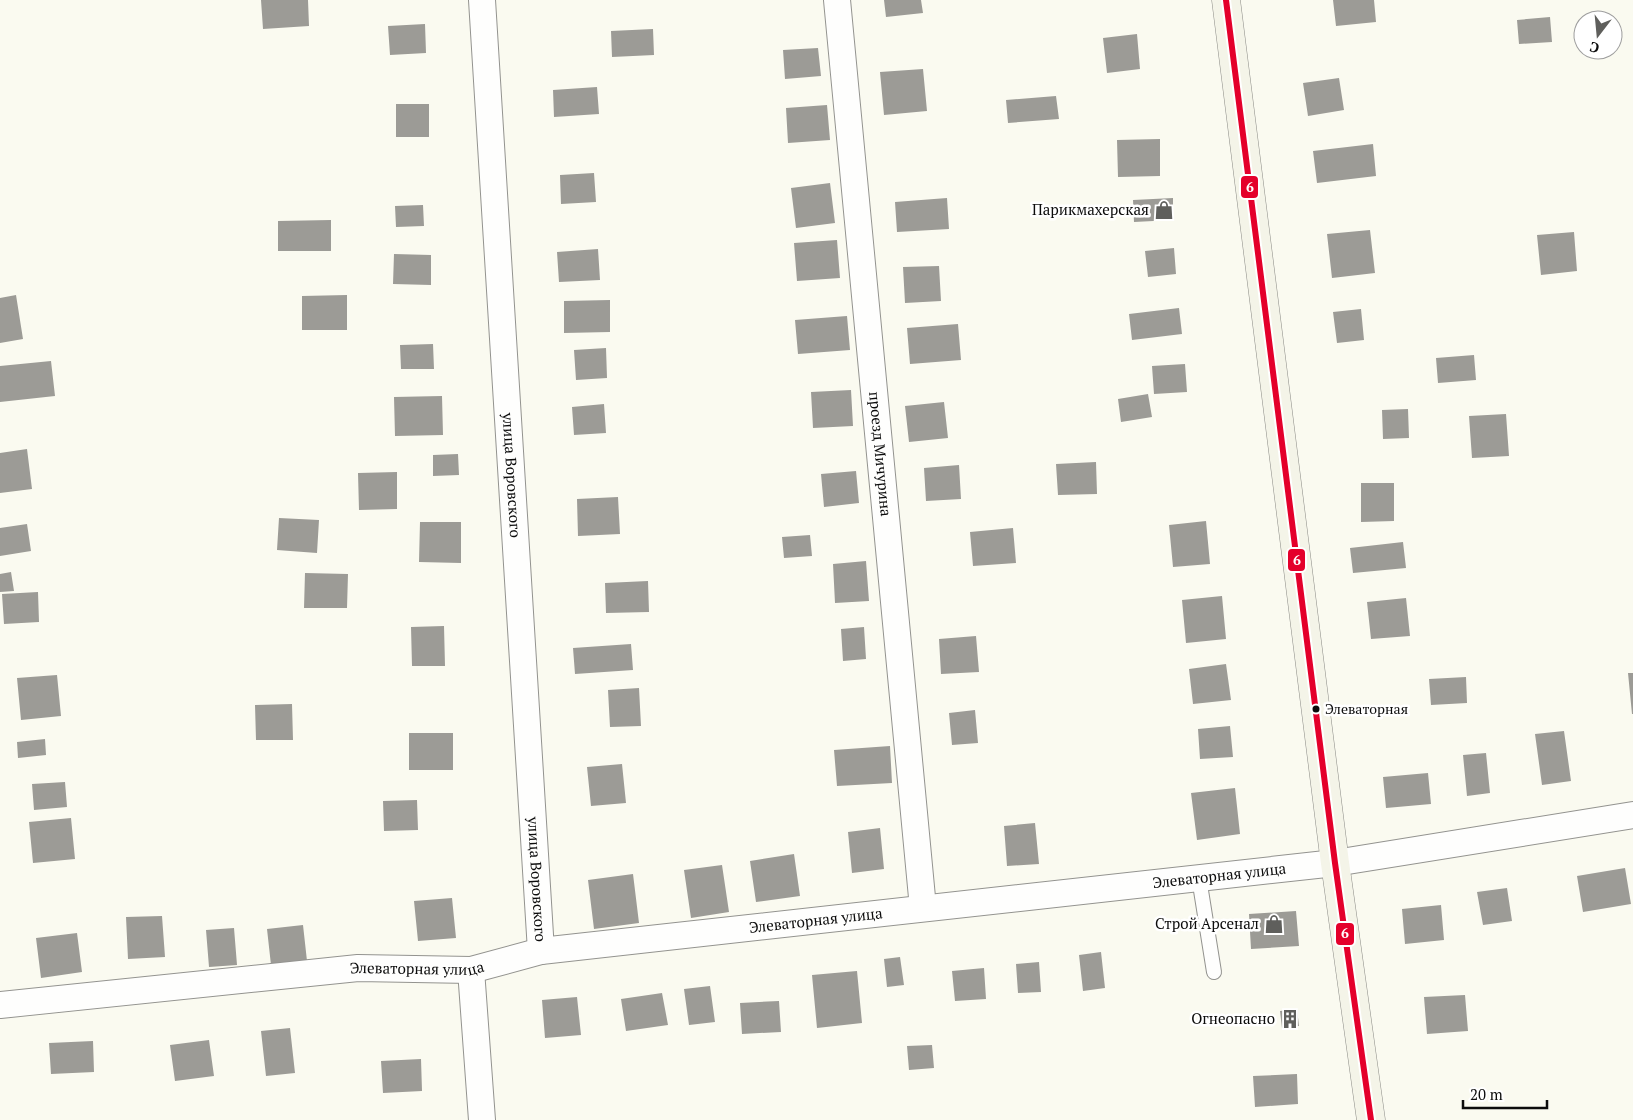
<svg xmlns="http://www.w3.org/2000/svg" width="1633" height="1120" font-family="'PT Serif',serif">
  <rect width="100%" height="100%" fill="#fafaf0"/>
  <path fill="#9c9b96" d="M261,0H308L309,26L263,29Z
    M884,0H921L923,13L886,17Z
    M1333,0H1374L1376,22L1336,26Z
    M1550,17L1552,42L1519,44L1517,20Z
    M425,24L426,53L390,55L388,26Z
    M653,29L654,55L612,57L611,31Z
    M1137,34L1140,69L1107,73L1103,38Z
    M818,48L821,76L785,79L783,50Z
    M923,69L927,111L884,115L880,72Z
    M1339,78L1344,110L1308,116L1303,83Z
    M597,87L599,114L554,117L553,90Z
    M1056,96L1059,119L1008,123L1006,100Z
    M396,104H429V137H396Z
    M827,105L830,140L788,143L786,108Z
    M1160,139V176L1118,177L1117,140Z
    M1373,144L1376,176L1317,183L1313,151Z
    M594,173L596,202L561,204L560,175Z
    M830,183L835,223L796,228L791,188Z
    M947,198L949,229L897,232L895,202Z
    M1173,198V220L1134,222L1133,200Z
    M423,205L424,226L396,227L395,206Z
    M331,220V251H278V221Z
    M1370,230L1375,273L1332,278L1327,234Z
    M1574,232L1577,271L1541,275L1537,235Z
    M837,240L840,278L797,281L794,243Z
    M1174,248L1176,274L1148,277L1145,251Z
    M598,249L600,280L559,282L557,252Z
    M394,254L431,255V285L393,284Z
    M939,266L941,301L905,303L903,267Z
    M16,295L23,339L0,343V298Z
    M347,295V330H302V296Z
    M610,300V332L564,333V301Z
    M1179,308L1182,334L1132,340L1129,314Z
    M1361,309L1364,340L1337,343L1333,312Z
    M847,316L850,350L798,354L795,320Z
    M958,324L961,360L910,364L907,328Z
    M433,344L434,369H401L400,345Z
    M606,348L607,378L576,380L574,350Z
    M1474,355L1476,380L1438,383L1436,358Z
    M51,361L55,396L0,402V366Z
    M1185,364L1187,392L1154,394L1152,366Z
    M851,390L853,426L813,428L811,392Z
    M1148,394L1152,417L1121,422L1118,399Z
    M442,396L443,435L395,436L394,397Z
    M944,402L948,438L909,442L905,406Z
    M604,404L606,433L574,435L572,407Z
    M1408,409L1409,438L1383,439L1382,410Z
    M1506,414L1509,456L1472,458L1469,416Z
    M27,449L32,489L0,493V453Z
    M458,454L459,475L433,476V455Z
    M1096,462L1097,494L1058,495L1056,464Z
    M959,465L961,499L926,501L924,468Z
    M856,471L859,503L824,507L821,474Z
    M397,472V509L359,510L358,473Z
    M1361,483H1394V521L1361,522Z
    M618,497L620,534L578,536L577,499Z
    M279,518L319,520L317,553L277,550Z
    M1206,521L1210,564L1173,567L1169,525Z
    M420,522H461V563L419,562Z
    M27,524L31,551L0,556V528Z
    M1013,528L1016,563L973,566L970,532Z
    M810,535L812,556L784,558L782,537Z
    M1403,542L1406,568L1353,573L1350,548Z
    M866,561L869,601L835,603L833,564Z
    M11,572L14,591L0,592V574Z
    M305,573L348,574L347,608H304Z
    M648,581L649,612L606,613L605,583Z
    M38,592L39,622L4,624L2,594Z
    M1222,596L1226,639L1186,643L1182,600Z
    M1406,598L1410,636L1371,639L1367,602Z
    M444,626L445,666H412L411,627Z
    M864,627L866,659L843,661L841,629Z
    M976,636L979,672L941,674L939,639Z
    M631,644L633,670L575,674L573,648Z
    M1226,664L1231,700L1193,704L1189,669Z
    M1628,673H1633V714H1632Z
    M57,675L61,716L21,720L17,678Z
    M1466,677L1467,703L1431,705L1429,679Z
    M639,688L641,726L610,727L608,690Z
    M292,704L293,740H256L255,705Z
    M975,710L978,743L952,745L949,713Z
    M1230,726L1233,757L1200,759L1198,729Z
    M1564,731L1571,781L1542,785L1535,734Z
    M409,733H453V770H409Z
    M45,739L46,755L18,758L17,742Z
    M890,746L892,783L837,786L834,750Z
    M1486,753L1490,793L1467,796L1463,755Z
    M622,764L626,803L591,806L587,767Z
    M1428,773L1431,804L1386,808L1383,777Z
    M65,782L67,807L34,810L32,784Z
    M1235,788L1240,834L1197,840L1191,793Z
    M417,800L418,830L384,831L383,801Z
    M71,818L75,859L33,863L29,822Z
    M1035,823L1039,864L1007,866L1004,826Z
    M880,828L884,869L852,873L848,832Z
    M794,854L800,896L756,902L750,861Z
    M722,865L729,912L691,918L684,870Z
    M1625,868L1631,904L1583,912L1577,876Z
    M633,874L639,923L594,929L588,880Z
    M1507,888L1512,921L1483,925L1477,892Z
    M452,898L456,938L418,941L414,901Z
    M1441,905L1444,940L1405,944L1402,909Z
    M1296,911L1299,946L1251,949L1249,914Z
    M162,916L165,957L128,959L126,917Z
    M303,925L307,961L271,965L267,929Z
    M234,928L237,965L209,967L206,930Z
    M77,933L82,972L41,978L36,938Z
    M1101,952L1105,988L1083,991L1079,955Z
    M900,957L904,985L887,987L884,959Z
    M1039,962L1041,992L1018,993L1016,964Z
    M984,968L986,999L955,1001L952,971Z
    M857,971L862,1023L817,1028L812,975Z
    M710,986L715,1022L689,1025L684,989Z
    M662,993L668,1025L626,1031L621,999Z
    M1465,995L1468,1031L1427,1034L1424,997Z
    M577,997L581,1035L545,1038L542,1000Z
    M779,1001L781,1032L742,1034L740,1003Z
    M1297,1009L1299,1026L1282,1028L1280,1011Z
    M290,1028L295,1073L266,1076L261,1031Z
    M209,1040L214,1076L175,1081L170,1045Z
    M93,1041L94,1072L51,1074L49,1043Z
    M932,1045L934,1068L909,1070L907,1046Z
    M421,1059L422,1091L383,1093L381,1061Z
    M1297,1074L1298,1104L1255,1107L1253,1076Z"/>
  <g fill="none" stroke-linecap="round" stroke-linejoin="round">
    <g stroke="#93938f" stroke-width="16">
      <path id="lane" d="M1199,878L1214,972"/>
    </g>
    <g stroke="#93938f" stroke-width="28">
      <g id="street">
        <path id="s1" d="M482,0L541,951"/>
        <path id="s2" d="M837,0L923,908"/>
        <path d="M471,970L482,1120"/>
        <path id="s3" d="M0,1005L358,968L471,970L541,951L1335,863L1633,815"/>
      </g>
    </g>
    <g stroke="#8a8a85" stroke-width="29">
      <path id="secondary" d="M1226,0L1335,863L1371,1120"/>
    </g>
    <use href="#lane" stroke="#fefefd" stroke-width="14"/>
    <use href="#street" stroke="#fefefd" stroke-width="26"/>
    <use href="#secondary" stroke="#f4f4e8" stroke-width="28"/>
    <g stroke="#fff" stroke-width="10">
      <path id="bus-1" d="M1226,0L1335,863L1371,1120"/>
    </g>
    <use href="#bus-1" stroke="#e4002b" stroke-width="6"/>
  </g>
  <defs>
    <g id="shop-bare" transform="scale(1.5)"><path d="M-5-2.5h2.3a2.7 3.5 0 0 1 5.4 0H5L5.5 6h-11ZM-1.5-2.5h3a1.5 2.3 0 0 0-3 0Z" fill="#5f5f5c" stroke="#fff" stroke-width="2.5" paint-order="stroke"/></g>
    <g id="building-bare" transform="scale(1.5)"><path d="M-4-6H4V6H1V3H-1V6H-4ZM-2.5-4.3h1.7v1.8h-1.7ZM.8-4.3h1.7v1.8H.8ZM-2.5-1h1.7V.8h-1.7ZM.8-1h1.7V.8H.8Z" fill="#5f5f5c" stroke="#fff" stroke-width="2.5" paint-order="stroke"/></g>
  </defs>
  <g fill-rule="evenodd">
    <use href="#shop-bare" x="1164" y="210"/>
    <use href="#shop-bare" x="1274" y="924"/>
    <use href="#building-bare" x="1290" y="1019"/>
  </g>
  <circle fill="#0c0c0c" stroke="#fff" stroke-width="2" cx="1316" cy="709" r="4.5"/>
  <g text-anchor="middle" stroke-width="5" stroke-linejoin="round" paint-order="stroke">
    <g font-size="14" fill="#0c0c0c" stroke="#fff" text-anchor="start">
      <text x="1325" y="714">Элеваторная</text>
    </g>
    <g font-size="15" fill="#0c0c0c" stroke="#fff" text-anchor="end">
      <text x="1149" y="215">Парикмахерская</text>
      <text x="1259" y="929">Строй Арсенал</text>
      <text x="1275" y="1024">Огнеопасно</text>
    </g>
    <g font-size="15" fill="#0c0c0c" stroke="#fff">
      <text dy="5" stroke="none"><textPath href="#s2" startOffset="456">проезд Мичурина</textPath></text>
      <text dy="5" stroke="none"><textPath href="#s1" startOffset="476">улица Воровского</textPath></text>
      <text dy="5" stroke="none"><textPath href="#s3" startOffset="1228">Элеваторная улица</textPath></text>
      <text dy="5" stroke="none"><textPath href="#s1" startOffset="881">улица Воровского</textPath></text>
      <text dy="5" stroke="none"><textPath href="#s3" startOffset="822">Элеваторная улица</textPath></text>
      <text dy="5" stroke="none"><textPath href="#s3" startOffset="419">Элеваторная улица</textPath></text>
    </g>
  </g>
  <g stroke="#fff" stroke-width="2">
    <rect x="1240" y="175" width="19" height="24" rx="5" fill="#e4002b"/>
    <rect x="1287" y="548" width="19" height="24" rx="5" fill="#e4002b"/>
    <rect x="1335" y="922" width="20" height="24" rx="5" fill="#e4002b"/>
  </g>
  <g font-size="14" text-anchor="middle" font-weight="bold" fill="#fff">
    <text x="1250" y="192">6</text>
    <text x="1297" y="565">6</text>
    <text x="1345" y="938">6</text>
  </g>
  <g transform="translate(1598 35) rotate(196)"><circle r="24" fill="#ffffff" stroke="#9e9e9e"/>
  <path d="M0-4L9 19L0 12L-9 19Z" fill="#5f5f5c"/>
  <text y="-8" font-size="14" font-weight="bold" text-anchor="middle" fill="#0c0c0c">С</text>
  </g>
  <path d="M1463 1100v8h84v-8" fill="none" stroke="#0c0c0c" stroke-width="2.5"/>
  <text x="1470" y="1100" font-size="15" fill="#0c0c0c" stroke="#ffffff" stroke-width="4" paint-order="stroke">20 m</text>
</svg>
